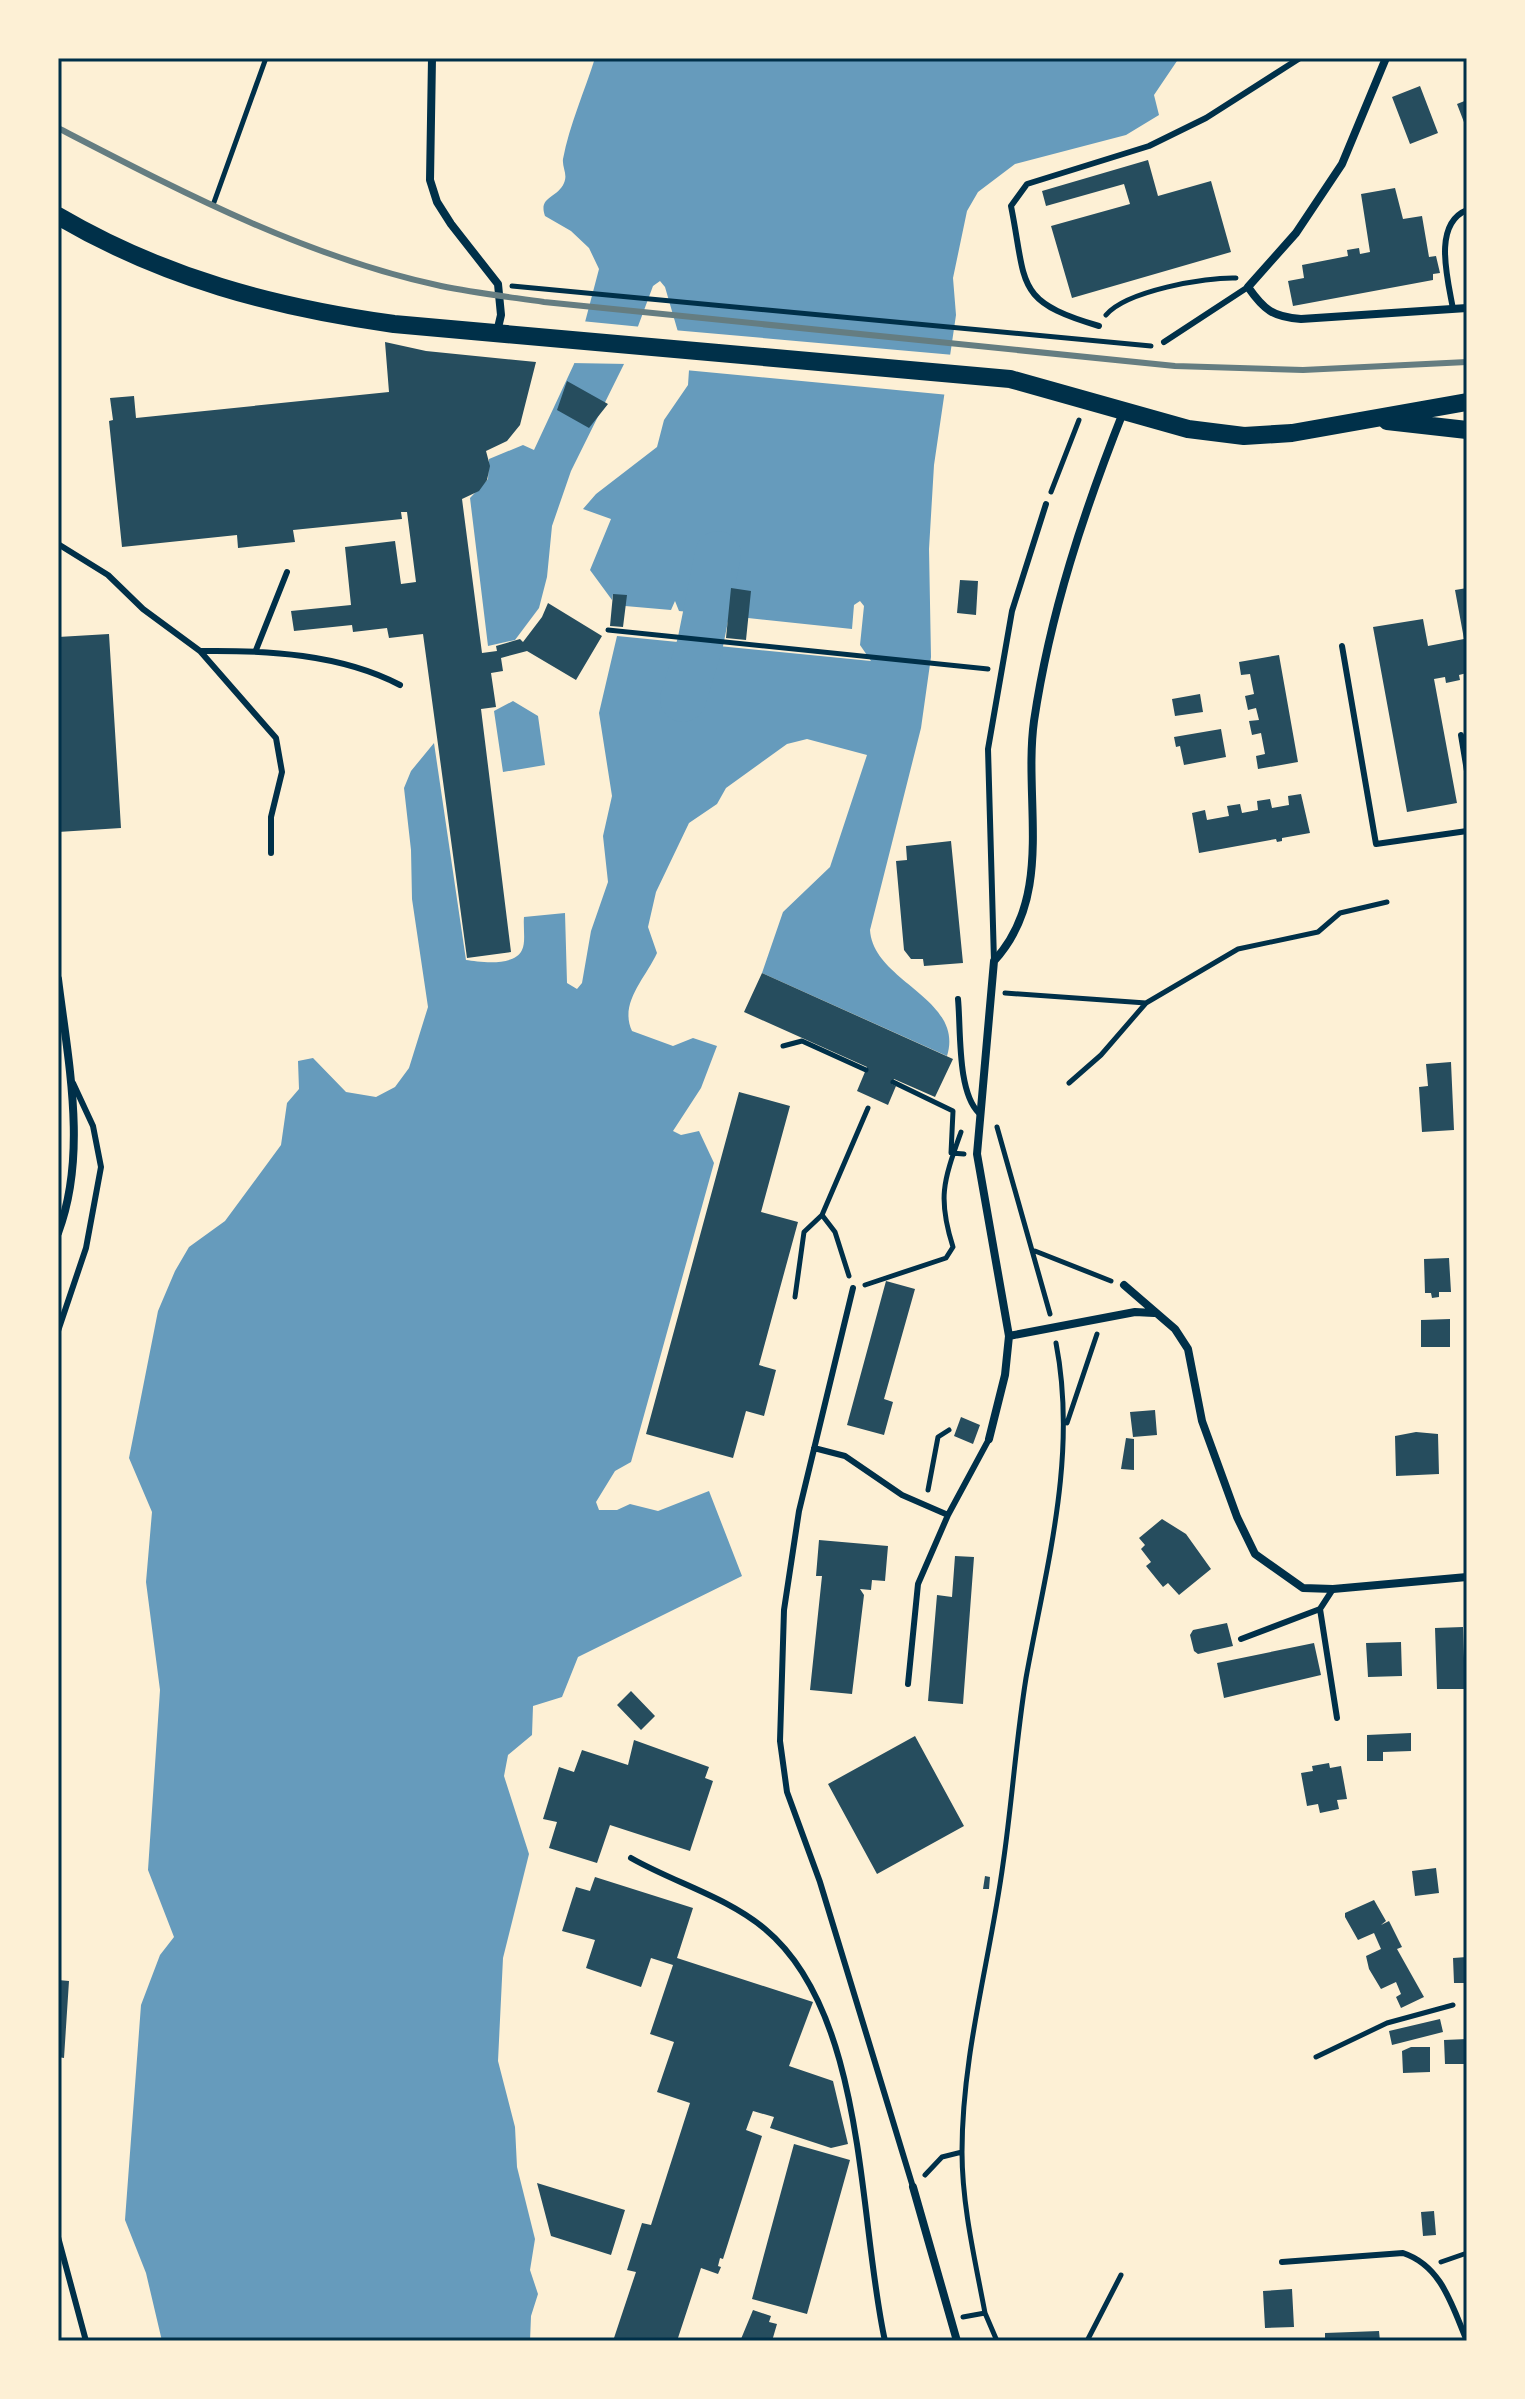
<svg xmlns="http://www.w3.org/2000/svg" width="1525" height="2399" font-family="'Exo 2',sans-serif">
  <rect width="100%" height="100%" fill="#fdf0d5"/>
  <path fill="#669bbc" d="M595,58H1179L1154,95L1159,115L1126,135L1015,164L978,192L967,211L953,278L956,315L934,465L929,549L931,657L921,728L870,930C873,982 965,998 947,1056L762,973L783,912L830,867L867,755L807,739L787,744L726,788L717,804L689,823L656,892L648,927L657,953C645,979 619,1003 632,1031L673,1046L693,1038L717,1046L701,1088L673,1131L681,1135L699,1131L714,1163L631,1462L615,1471L596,1502L599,1510H617L630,1504L658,1511L709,1491L742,1576L578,1657L562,1697L533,1706L532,1735L508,1755L504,1776L529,1854L503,1958L498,2061L515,2127L517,2167L535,2239L530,2270L538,2294L531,2316L530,2341H162L146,2273L125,2220L141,2005L160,1955L174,1937L148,1870L160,1690L146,1582L152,1512L129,1458L158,1311L175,1271L189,1247L225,1221L281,1145L287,1103L299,1089L298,1061L313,1058L346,1092L376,1097L395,1087L409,1068L428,1007L412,899L411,850L404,788L411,771L434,743L466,960C480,962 514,967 522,950C526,942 523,927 524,917L565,913L567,983L577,989L582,983L591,931L608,882L603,836L612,796L599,713L617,636L871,661L860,645L864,606L860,601L854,605L852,629L748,618L731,588L728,616L679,611L675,601L671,610L625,606L613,594L612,600L590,570L611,519L583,509L596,494L657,447L664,420L688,385L689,370L665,287L660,281L653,286L624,364L571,471L552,526L547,577L539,608L515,640L488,646L470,498L488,479L489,459L523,445L534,450L574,364L599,269L589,248L571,231L545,216C538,196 557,199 564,183C568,174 562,168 563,159C569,126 585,90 595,58Z
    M513,701L538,716L545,765L503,772L494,711Z"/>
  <path fill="#fdf0d5" d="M581,321L642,327L628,364L571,363Z
    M673,330L954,355L949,395L685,370Z"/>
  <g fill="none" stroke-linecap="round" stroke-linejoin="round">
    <path stroke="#669bbc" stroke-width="46" d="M683,699L700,644L718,554"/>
  </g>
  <path fill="#264d5e" d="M1420,86L1438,133L1410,144L1392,97Z
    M1467,100V130L1457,104Z
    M1148,160L1158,196L1211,181L1231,252L1072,298L1051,226L1130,204L1124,184L1046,206L1042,191Z
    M1395,188L1403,219L1422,216L1429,257L1436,256L1440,273L1433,274V280L1293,306L1288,281L1304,278L1302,265L1348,256L1347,250L1359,248L1360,254L1370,252L1361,194Z
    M385,342L426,351L536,362L520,425L507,441L486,451L490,466L487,480L479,491L462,499L482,653L497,651L496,646L520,639L523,642L542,617L548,603L602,636L576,680L527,651L501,658L503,671L491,673L496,707L481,709L511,952L467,958L423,634L389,638L387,628L353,632L352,625L294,631L291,611L351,605L345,547L395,541L401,584L416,582L407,512H401L402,519L293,530L295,542L238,548L237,535L122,547L109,421L113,420L110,398L134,396L136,418L389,392Z
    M567,381L608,404L589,428L557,410Z
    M960,580L978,581L976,615L957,613Z
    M731,588L751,591L746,640L726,638Z
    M1467,588V673L1459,675L1460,680L1446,683L1445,677L1434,679L1457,803L1407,812L1373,627L1423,619L1428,646L1464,639L1455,590Z
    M613,594L627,595L623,627L610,626Z
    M109,634L121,828L58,832V637Z
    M1279,655L1298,762L1258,769L1256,756L1265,754L1261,733L1252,735L1249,721L1259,720L1256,708L1248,710L1245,696L1254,694L1250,674L1241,675L1239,662Z
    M1200,694L1203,712L1175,716L1172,699Z
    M1221,729L1226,757L1184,765L1180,746L1176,747L1174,737Z
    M1301,794L1310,833L1282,838V841L1277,842L1276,839L1199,853L1192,813L1205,810L1207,820L1229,816L1227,806L1240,804L1242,813L1258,810L1257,801L1270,799L1272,808L1289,805L1288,796Z
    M951,841L963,963L924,966L923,959H911L904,950L896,861L907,860L906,846Z
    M762,973L953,1059L935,1097L894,1079L892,1084L896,1086L888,1105L857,1091L867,1067L744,1012Z
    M1451,1062L1454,1130L1422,1132L1419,1087L1428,1086L1426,1064Z
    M739,1092L790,1106L761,1212L798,1222L759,1365L776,1370L764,1416L746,1411L733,1458L646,1434Z
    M1449,1258L1451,1292H1439V1297L1432,1298L1431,1293H1425L1424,1259Z
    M886,1281L915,1289L884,1399L893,1402L884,1435L847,1425Z
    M1450,1319V1347H1421V1320Z
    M1155,1410L1157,1435L1133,1437L1130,1412Z
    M961,1417L980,1425L973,1444L954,1436Z
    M1416,1432L1438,1434L1439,1474L1396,1476L1395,1436Z
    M1126,1438L1134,1439V1470L1121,1469Z
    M1162,1519L1186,1534L1211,1569L1179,1595L1168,1583L1163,1587L1146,1566L1151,1562L1141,1549L1145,1545L1139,1538Z
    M819,1540L888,1546L885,1581L872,1580L871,1590L860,1589L864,1595L852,1694L810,1690L822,1576H816Z
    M955,1556L974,1557L963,1704L928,1701L937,1595L952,1597Z
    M1227,1623L1233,1646L1198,1654L1194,1651L1190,1635L1193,1630Z
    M1463,1627L1465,1689H1437L1435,1628Z
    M1401,1642L1402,1676L1368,1677L1366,1643Z
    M1314,1643L1321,1675L1224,1698L1217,1663Z
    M631,1691L655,1716L641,1730L617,1705Z
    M1411,1733V1751L1383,1752V1761H1367V1735Z
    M915,1736L964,1826L877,1874L828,1784Z
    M634,1740L709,1767L705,1778L713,1781L690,1851L610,1825L597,1863L549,1848L557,1822L543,1819L559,1767L574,1772L582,1750L628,1765Z
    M1329,1763L1330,1768L1341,1766L1347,1799L1337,1800L1339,1809L1320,1813L1318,1804L1307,1806L1301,1773L1313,1771L1312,1766Z
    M1436,1868L1439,1893L1415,1896L1412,1871Z
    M985,1876L990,1877L989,1889H983Z
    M595,1877L693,1908L677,1958L813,2002L789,2066L833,2081L848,2144L831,2148L770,2128L774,2117L753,2111L746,2130L762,2136L723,2259L720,2258L718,2266L721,2267L718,2274L701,2268L677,2341H613L636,2272L627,2270L642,2223L651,2225L690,2103L657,2092L674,2042L650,2034L673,1965L651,1958L641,1987L586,1968L595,1940L562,1931L576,1887L590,1891Z
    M1374,1900L1386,1921L1381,1925L1389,1921L1402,1947L1397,1949L1424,1997L1401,2008L1396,1997L1401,1994L1396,1982L1381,1989L1369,1969L1366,1956L1381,1949L1374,1933L1358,1940L1345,1917V1913Z
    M1467,1957V1983H1454L1453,1958Z
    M58,1980L69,1981L64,2058L58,2057Z
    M1440,2019L1443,2032L1392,2045L1389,2031Z
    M1467,2039V2064H1445L1444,2040Z
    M1411,2047H1430V2072L1403,2073L1402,2051Z
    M794,2144L850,2160L807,2314L752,2299Z
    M537,2183L625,2210L611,2255L551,2236Z
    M1434,2211L1436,2235L1423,2236L1421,2212Z
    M1292,2289L1294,2327L1265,2328L1263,2291Z
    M753,2310L771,2316L769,2322L777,2324L772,2341L741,2339Z
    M1379,2331L1380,2341H1325V2333Z"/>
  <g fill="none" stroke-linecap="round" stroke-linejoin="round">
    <path stroke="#003049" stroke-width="5" d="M213,205L266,58
      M512,286L1151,346
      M1106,315C1126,291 1205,277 1236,278
      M1051,492L1079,420
      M608,630L988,669
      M1005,993L1146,1003L1238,949L1318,932L1340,913L1387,902
      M783,1046L802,1041L866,1070
      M893,1082L953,1111L951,1153L964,1154
      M1069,1083L1101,1055L1146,1003
      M997,1127L1050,1314
      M822,1215L835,1232L849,1276
      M1035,1251L1111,1281
      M865,1285L946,1258L953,1247C937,1197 944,1180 961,1132
      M795,1297L804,1232L822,1215L868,1108
      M1067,1423L1097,1334
      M928,1490L938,1437L949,1430
      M1316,2057L1387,2023L1453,2005
      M925,2175L942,2157L962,2152
      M1441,2262L1467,2253
      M985,2313C975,2260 962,2205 962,2152C962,2054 990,1960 1003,1864C1012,1803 1016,1740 1026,1678C1046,1567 1078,1456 1056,1343
      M963,2317L985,2313L997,2341
      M1087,2341L1121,2275"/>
    <path stroke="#003049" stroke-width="6" d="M1453,309C1448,280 1432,224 1467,210
      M1099,326C1014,301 1027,286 1011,206L1027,184L1149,146L1206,118L1300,58
      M1164,342L1248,287
      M58,544L108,575L143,609L200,651L276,738L282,772L271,817V853
      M1342,646L1376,844L1467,831
      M256,650L287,572
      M200,651C266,650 341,654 400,685
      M1461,735L1467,771
      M994,961L988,749L1012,611L1046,504
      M958,999C961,1030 957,1092 979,1113
      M853,1288L799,1511L784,1610L780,1741L787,1792L820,1882L913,2187
      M58,1331L86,1248L101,1167L93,1126L73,1083
      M814,1448L845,1456L902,1495L948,1515
      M1320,1609L1337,1718
      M1241,1639L1320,1609L1333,1589
      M908,1684L918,1584L948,1515L989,1439
      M631,1858C675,1883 727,1897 765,1929C867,2014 858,2219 885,2341
      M58,2237L86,2341
      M1282,2262L1403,2253C1442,2266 1452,2306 1467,2341"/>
    <path stroke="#003049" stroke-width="8" d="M432,58L430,180L437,202L451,224L498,284L501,315L497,332
      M1386,58L1342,164L1296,233L1248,287C1264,310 1273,317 1301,319L1467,308
      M58,979C68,1061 88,1154 58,1233
      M1124,1285L1175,1329L1188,1349L1202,1421L1237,1517L1255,1554L1303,1588L1333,1589L1467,1577
      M1009,1336L1135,1312L1154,1313
      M989,1439L1005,1375L1009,1336L977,1154L994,961C1055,895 1023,801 1034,721C1050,613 1084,511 1124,410
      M913,2187L957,2341"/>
    <path stroke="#003049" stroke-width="18" d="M58,216C164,278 273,307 394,324L1010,379L1188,429L1244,436L1292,433L1467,402
      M1387,421L1467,430"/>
    <path stroke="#657d81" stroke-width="6" d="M58,128C180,191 305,257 441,286C475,293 510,297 544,302L1175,366L1303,370L1467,362"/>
  </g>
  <rect width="1525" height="2399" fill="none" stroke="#fdf0d5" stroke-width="120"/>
  <rect x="60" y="60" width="1405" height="2279" fill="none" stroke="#003049" stroke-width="3"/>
</svg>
